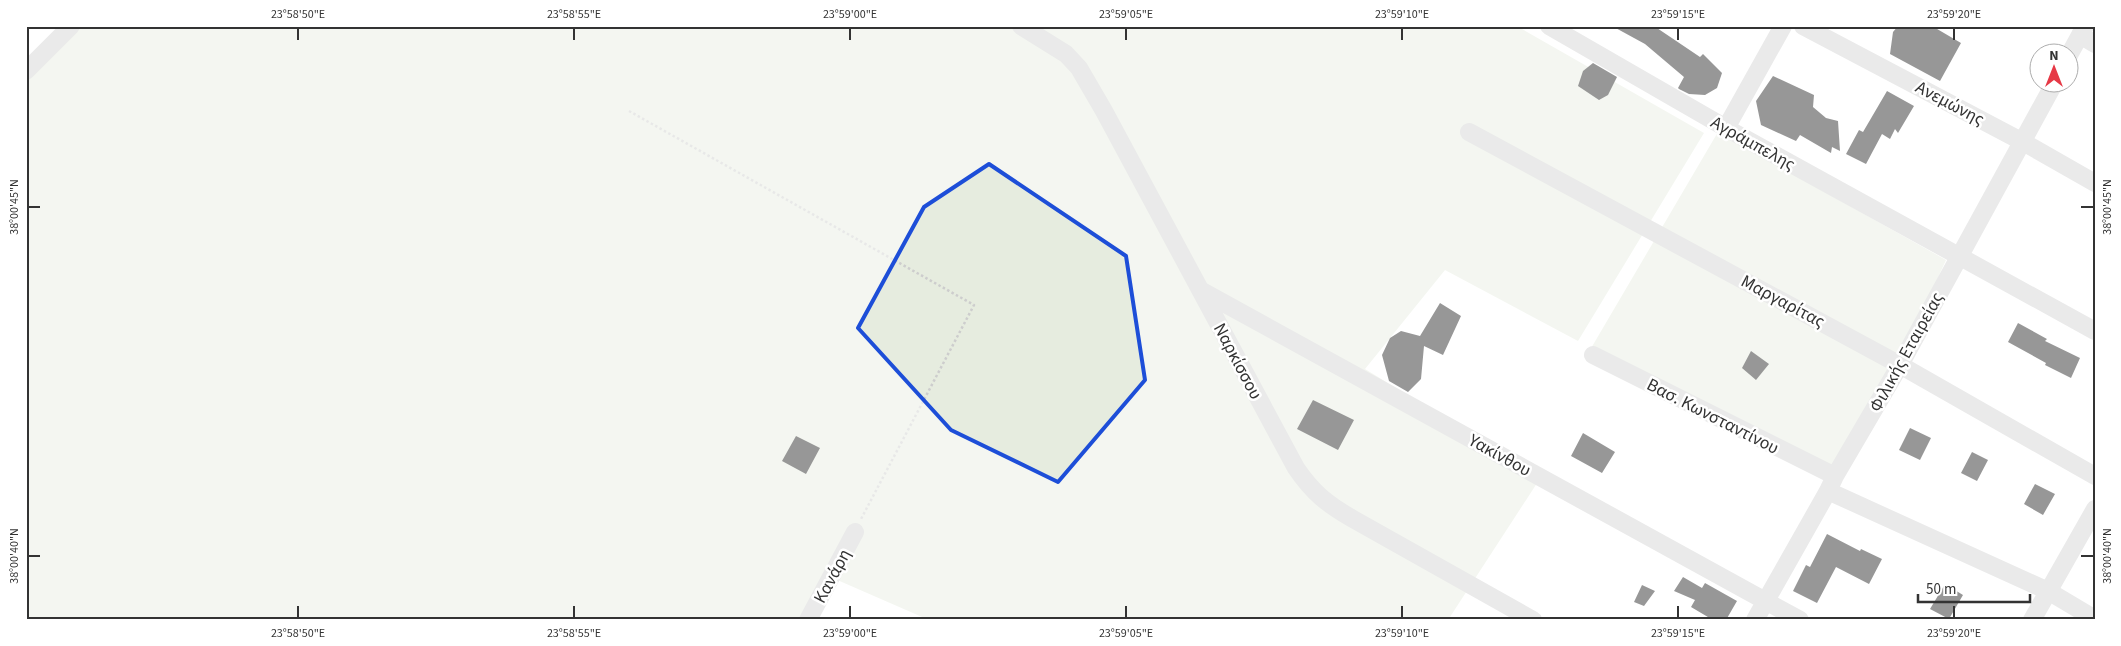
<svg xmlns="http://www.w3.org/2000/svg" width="2121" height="646" font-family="'Source Sans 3',sans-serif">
  <rect width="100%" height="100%" fill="#fff"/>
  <path fill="#e6ecdf" d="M60,26H1523L1522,29L1704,133L1578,341L1445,270L1365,369L1541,477L1448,620H929L835,579L810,620H26V62Z
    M1718,132L1946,260L1888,385L1832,469L1590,350Z"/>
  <path fill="#1a1a1a" d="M1612,26H1654L1700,57L1703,54L1722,73L1717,88L1705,95L1689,94L1679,89L1678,88L1684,77L1645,44Z
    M1898,26H1932L1961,43L1940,81L1890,54L1893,32Z
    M1593,63L1617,77L1608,95L1599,100L1578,86L1583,71Z
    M1773,76L1814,95L1813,107L1826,118L1838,121L1840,151L1832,147L1831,153L1800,135L1796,141L1761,125L1756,101Z
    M1887,91L1914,106L1898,133L1895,129L1890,139L1882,134L1866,164L1846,154L1859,130L1863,132Z
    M1440,303L1461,316L1443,355L1424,346L1421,379L1408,392L1389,381L1382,355L1390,338L1401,331L1420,336Z
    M2018,323L2047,339L2045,341L2080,358L2071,378L2045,365L2046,363L2008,342Z
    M1751,351L1769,364L1756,380L1742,368Z
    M1313,400L1354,420L1338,450L1297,429Z
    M1910,428L1931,438L1920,460L1899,450Z
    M1583,433L1615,452L1602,473L1571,456Z
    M796,436L820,448L806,474L782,461Z
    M1972,452L1988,460L1977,481L1961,473Z
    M2035,484L2055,494L2043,515L2024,504Z
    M1827,534L1860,551L1861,549L1882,559L1869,584L1836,567L1817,603L1793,591L1806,565L1810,567Z
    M1683,577L1702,588L1705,583L1737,601L1726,620H1713L1691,607L1695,600L1674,591Z
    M1945,584L1963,595L1949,619L1930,609Z
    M1642,585L1655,591L1644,606L1634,602Z"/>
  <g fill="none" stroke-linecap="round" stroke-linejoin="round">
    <path stroke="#cdcdcd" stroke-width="2.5" stroke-dasharray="2.5 2.5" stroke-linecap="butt" d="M629,111L974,305L861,519"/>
    <path stroke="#d0d0d0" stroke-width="18" d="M1021,26L1066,54L1079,68L1104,111L1296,468C1313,493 1327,504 1353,519L1533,620
      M1549,26L1726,128L2095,331
      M1803,26L2023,142L2095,183
      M2080,35L2095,44
      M2068,57L2085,26
      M26,71L71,26
      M1726,128L1783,26
      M1469,132L1900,365L2095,476
      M1200,290L1800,620
      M1593,355L1835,476
      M1828,491L2048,591L2095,619
      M808,620L855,532
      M1755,620L1828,491L1835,476L1900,365L2055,82
      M2032,620L2095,509"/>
  </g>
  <path d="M0 0H2121V646H0ZM989,164L1126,256L1145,380L1058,482L951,430L858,328L924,207Z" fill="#fff" fill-opacity=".55" fill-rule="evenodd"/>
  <path fill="none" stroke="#1d4ed8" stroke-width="4" stroke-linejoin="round" d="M989,164L1126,256L1145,380L1058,482L951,430L858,328L924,207Z"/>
  <path fill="none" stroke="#333" stroke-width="2" d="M298,28V40M574,28V40M850,28V40M1126,28V40M1402,28V40M1678,28V40M1954,28V40M28,207H40M2081,207H2094M28,556H40M2081,556H2094M298,606V618M574,606V618M850,606V618M1126,606V618M1402,606V618M1678,606V618M1954,606V618"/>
  <g text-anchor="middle" stroke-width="5" stroke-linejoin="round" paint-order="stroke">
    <g font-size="18" fill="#333" stroke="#fff">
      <text transform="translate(1950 103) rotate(28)" y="6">Ανεμώνης</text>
      <text transform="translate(1753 143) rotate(29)" y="6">Αγράμπελης</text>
      <text transform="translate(1783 301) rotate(28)" y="6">Μαργαρίτας</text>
      <text transform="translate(1906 352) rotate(-61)" y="6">Φιλικής Εταιρείας</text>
      <text transform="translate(1238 361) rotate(62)" y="6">Ναρκίσσου</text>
      <text transform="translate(1713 416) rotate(27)" y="6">Βασ. Κωνσταντίνου</text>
      <text transform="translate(1500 455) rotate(29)" y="6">Υακίνθου</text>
      <text transform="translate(832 576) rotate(-62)" y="6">Κανάρη</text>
    </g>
  </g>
  <rect width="2121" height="646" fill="none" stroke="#ffffff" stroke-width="55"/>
  <g transform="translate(2054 68)"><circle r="24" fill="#ffffff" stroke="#adadad"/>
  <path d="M0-4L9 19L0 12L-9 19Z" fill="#e63946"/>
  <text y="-8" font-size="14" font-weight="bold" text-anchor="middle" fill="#333333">N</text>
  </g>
  <path d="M1918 594v8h112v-8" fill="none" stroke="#333333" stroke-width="2.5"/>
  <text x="1926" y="594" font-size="15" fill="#333333" stroke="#ffffff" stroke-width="4" paint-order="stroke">50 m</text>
  <rect x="28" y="28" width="2066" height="590" fill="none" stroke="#333" stroke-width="2"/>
  <g font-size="12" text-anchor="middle" fill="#333">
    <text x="298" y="18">23°58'50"E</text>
    <text x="574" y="18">23°58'55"E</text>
    <text x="850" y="18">23°59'00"E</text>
    <text x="1126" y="18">23°59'05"E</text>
    <text x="1402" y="18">23°59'10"E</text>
    <text x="1678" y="18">23°59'15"E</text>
    <text x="1954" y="18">23°59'20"E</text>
    <text transform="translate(14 207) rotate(-90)" y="4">38°00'45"N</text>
    <text transform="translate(2107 207) rotate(-90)" y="4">38°00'45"N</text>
    <text transform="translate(14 556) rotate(-90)" y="4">38°00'40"N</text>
    <text transform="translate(2107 556) rotate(-90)" y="4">38°00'40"N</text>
    <text x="298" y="637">23°58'50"E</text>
    <text x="574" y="637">23°58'55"E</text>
    <text x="850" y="637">23°59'00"E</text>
    <text x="1126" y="637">23°59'05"E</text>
    <text x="1402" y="637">23°59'10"E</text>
    <text x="1678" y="637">23°59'15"E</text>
    <text x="1954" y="637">23°59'20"E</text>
  </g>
</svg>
